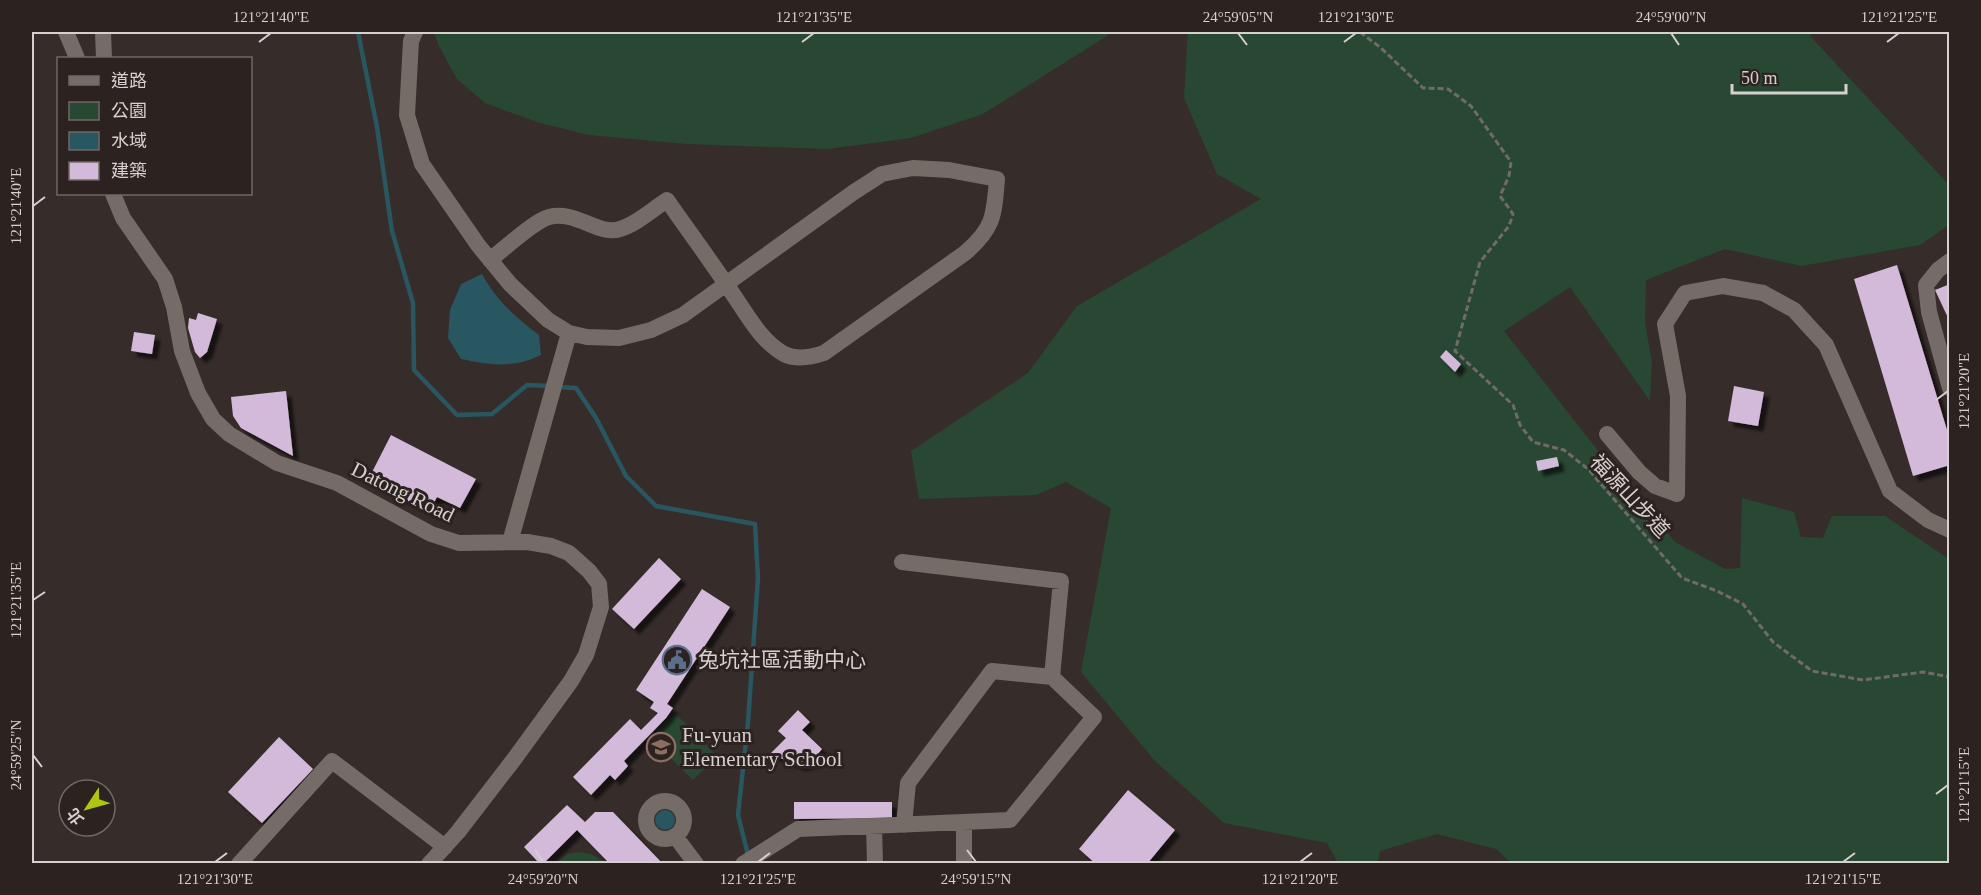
<svg xmlns="http://www.w3.org/2000/svg" width="1981" height="895" font-family="'Times New Roman','Noto Sans TC',serif">
  <defs>
    <filter id="shadow"><feDropShadow dx="5.5" dy="5.5" stdDeviation="1.5" flood-color="#0009"/></filter>
  </defs>
  <rect width="100%" height="100%" fill="#362d2a"/>
  <path fill="#284833" d="M434,32H1113L983,114L911,138L827,149L687,144L589,135L537,122L485,103L457,79L438,44Z
    M1188,32H1814L1810,36L1949,185V225L1920,245L1801,266L1725,249L1646,280L1645,323L1652,362L1650,401L1570,287L1504,331L1618,476L1675,542L1725,569L1740,568L1742,498L1794,512L1801,537L1823,538L1832,516H1885L1949,559V863H1511L1496,849L1437,834L1380,851L1378,863H1338L1327,843L1224,823L1155,761L1081,672L1111,508L1066,482L1036,495L919,499L911,451L1028,373L1077,306L1261,199L1217,174L1184,98Z
    M675,713L717,756L693,780L650,738Z
    M579,852L591,854L606,863H555L568,854Z"/>
  <path fill="#285661" d="M482,274C496,300 515,317 539,335L541,355C512,369 491,365 461,359L448,338L450,310L461,284Z
    M655 820a10 10 0 1 1 20 0a10 10 0 1 1-20 0Z"/>
  <g fill="none" stroke-linecap="round" stroke-linejoin="round">
    <path stroke="#285661" stroke-width="4.5" d="M358,32L377,127L392,231L413,303L414,370L457,415L492,414L527,385L550,386
      M558,387L576,388L596,418L626,476L656,506L755,524L758,578L748,722L738,815L748,855"/>
  </g>
  <path fill="#d3badb" filter="url(#shadow)" d="M1897,265L1950,440V465L1913,476L1854,279Z
    M1950,284V322L1935,290Z
    M198,313L217,319L207,352L200,358L195,352L188,328L189,318L196,320Z
    M134,332L155,335L152,354L131,351Z
    M1446,350L1461,364L1455,372L1440,357Z
    M1734,386L1764,392L1758,426L1728,421Z
    M286,391L293,456L241,428L233,416L231,397Z
    M391,435L476,479L460,508L437,497L429,512L368,480Z
    M1557,457L1559,466L1538,471L1536,461Z
    M659,558L681,579L634,629L612,609Z
    M702,589L730,607L667,704L673,708L666,718L624,761L628,766L615,780L610,775L591,795L573,777L630,719L641,730L658,713L650,708L654,702L636,690Z
    M798,710L810,722L802,730L822,749L816,756L820,760L801,766L770,754L786,738L778,731Z
    M279,737L313,769L262,823L228,792Z
    M1128,790L1175,830L1147,864H1096L1079,849Z
    M794,802H892V818L794,819Z
    M567,805L585,822L595,812H613L663,864H610L577,830L543,864H540L524,847Z"/>
  <g fill="none" stroke-linecap="round" stroke-linejoin="round">
    <path stroke="#726a68" stroke-width="3" stroke-dasharray="6 3" stroke-linecap="butt" d="M1360,32L1381,48L1423,88L1448,89L1471,106L1511,162L1509,176L1500,196L1513,214L1509,226L1480,262L1455,351L1513,405L1520,425L1533,442L1564,450L1588,469L1682,578L1717,591L1743,604L1773,642L1812,671L1863,680L1923,672L1950,677"/>
    <path stroke="#756b67" stroke-width="16" d="M66,32L77,58
      M103,32L104,58
      M415,32L411,41L407,115L422,164L478,245L510,284L548,320L569,333L587,337L619,338L651,330L683,315L854,192L882,174L913,168L949,170L997,179C994,216 994,228 965,253L824,353C812,357 796,360 784,354C759,340 744,309 728,287C708,257 687,229 667,200C653,209 637,224 620,229C598,236 576,210 549,217C534,221 504,249 490,260
      M113,194L123,218L165,279L174,307L182,351L198,393L213,419L229,434L277,463L337,483L431,534L459,543L527,542L551,546L569,553L589,571L599,584L601,607L586,655L571,681L515,758L458,832L429,864
      M1950,261L1938,270L1926,285L1929,312L1950,388
      M1607,434L1639,472L1655,486L1677,494L1678,396L1665,324L1685,293L1723,286L1763,293L1794,310L1826,345L1890,491L1928,520L1950,530
      M510,542L569,333
      M646 820a19 19 0 1 1 38 0a19 19 0 1 1-38 0Z
      M964,822V864
      M904,825L908,783L992,671L1052,677
      M874,826L875,864
      M675,836L696,864
      M239,864L332,761L445,847
      M743,864L798,829L1010,820L1094,717L1052,677L1061,581L902,562"/>
  </g>
  <path fill="none" stroke="#d6d0ce" stroke-width="2" d="M1238,33L1247,45M1671,33L1679,45M259,42L271,33M802,42L814,33M1344,42L1356,33M1887,42L1899,33M33,206L45,197M1936,400L1948,391M33,600L45,592M33,755L42,767M1936,794L1948,785M535,850L543,862M967,850L976,862M215,862L227,853M758,862L770,853M1300,862L1312,853M1843,862L1855,853"/>
  <defs>
    <g id="civic-ring" transform="scale(1.5)"><circle r="9.5" fill="#2c2320" stroke="#5c6f8a" stroke-width="1.5"/><path d="M-.6-6.5H3V-4.5H.6V-3L4-1V1h2V6H-6V1h2V-1L-.6-3ZM-1.2 2.5V6h2.4V2.5Z" fill="#5c6f8a"/></g>
    <g id="school-ring" transform="scale(1.5)"><circle r="9.5" fill="#2c2320" stroke="#8d6e63" stroke-width="1.5"/><path d="M0-5L7-2L0 1L-7-2ZM-4 1L0 2.5L4 1V4Q0 6-4 4Z" fill="#8d6e63"/></g>
  </defs>
  <g fill-rule="evenodd">
    <use href="#civic-ring" x="677" y="660"/>
    <use href="#school-ring" x="661" y="747"/>
  </g>
  <g text-anchor="middle" stroke-width="6" stroke-linejoin="round" paint-order="stroke">
    <g font-size="21" fill="#d6d0ce" stroke="#2c2320">
      <text transform="translate(403 492) rotate(26)" y="7">Datong Road</text>
      <text transform="translate(1630 496) rotate(47)" y="7">福源山步道</text>
    </g>
    <g font-size="21" fill="#d6d0ce" stroke="#2c2320" text-anchor="start">
      <text x="698" y="667">兔坑社區活動中心</text>
      <text x="682" y="742">Fu-yuan<tspan x="682" dy="24">Elementary School</tspan></text>
    </g>
  </g>
  <rect width="1981" height="895" fill="none" stroke="#2c2320" stroke-width="66"/>
  <rect x="57" y="57" width="195" height="138" fill="#2c2320" stroke="#706866" stroke-width="1.5"/>
  <rect x="69" y="76" width="30" height="9" fill="#756b67" stroke="#706866" stroke-width="1.5"/>
  <text x="111" y="87" font-size="18" fill="#d6d0ce">道路</text>
  <rect x="69" y="102" width="30" height="18" fill="#284833" stroke="#706866" stroke-width="1.5"/>
  <text x="111" y="117" font-size="18" fill="#d6d0ce">公園</text>
  <rect x="69" y="132" width="30" height="18" fill="#285661" stroke="#706866" stroke-width="1.5"/>
  <text x="111" y="147" font-size="18" fill="#d6d0ce">水域</text>
  <rect x="69" y="162" width="30" height="18" fill="#d3badb" stroke="#706866" stroke-width="1.5"/>
  <text x="111" y="177" font-size="18" fill="#d6d0ce">建築</text>
  <g transform="translate(87 808) rotate(234)"><circle r="28" fill="#2c2320" stroke="#706866" stroke-width="1.5"/>
  <path d="M0-4.5L10 22L0 15L-10 22Z" fill="#acc611"/>
  <text y="-9" font-size="16" font-weight="bold" text-anchor="middle" fill="#d6d0ce">北</text>
  </g>
  <path d="M1732 84v9h114v-9" fill="none" stroke="#d6d0ce" stroke-width="3"/>
  <text x="1741" y="84" font-size="18" fill="#d6d0ce" stroke="#2c2320" stroke-width="4.5" paint-order="stroke">50 m</text>
  <rect x="33" y="33" width="1915" height="829" fill="none" stroke="#d6d0ce" stroke-width="2"/>
  <g font-size="15" text-anchor="middle" fill="#d6d0ce">
    <text x="271" y="22">121°21'40"E</text>
    <text x="814" y="22">121°21'35"E</text>
    <text x="1238" y="22">24°59'05"N</text>
    <text x="1356" y="22">121°21'30"E</text>
    <text x="1671" y="22">24°59'00"N</text>
    <text x="1899" y="22">121°21'25"E</text>
    <text transform="translate(16 206) rotate(-90)" y="5">121°21'40"E</text>
    <text transform="translate(1964 391) rotate(-90)" y="5">121°21'20"E</text>
    <text transform="translate(16 600) rotate(-90)" y="5">121°21'35"E</text>
    <text transform="translate(16 755) rotate(-90)" y="5">24°59'25"N</text>
    <text transform="translate(1964 785) rotate(-90)" y="5">121°21'15"E</text>
    <text x="215" y="884">121°21'30"E</text>
    <text x="543" y="884">24°59'20"N</text>
    <text x="758" y="884">121°21'25"E</text>
    <text x="976" y="884">24°59'15"N</text>
    <text x="1300" y="884">121°21'20"E</text>
    <text x="1843" y="884">121°21'15"E</text>
  </g>
</svg>
